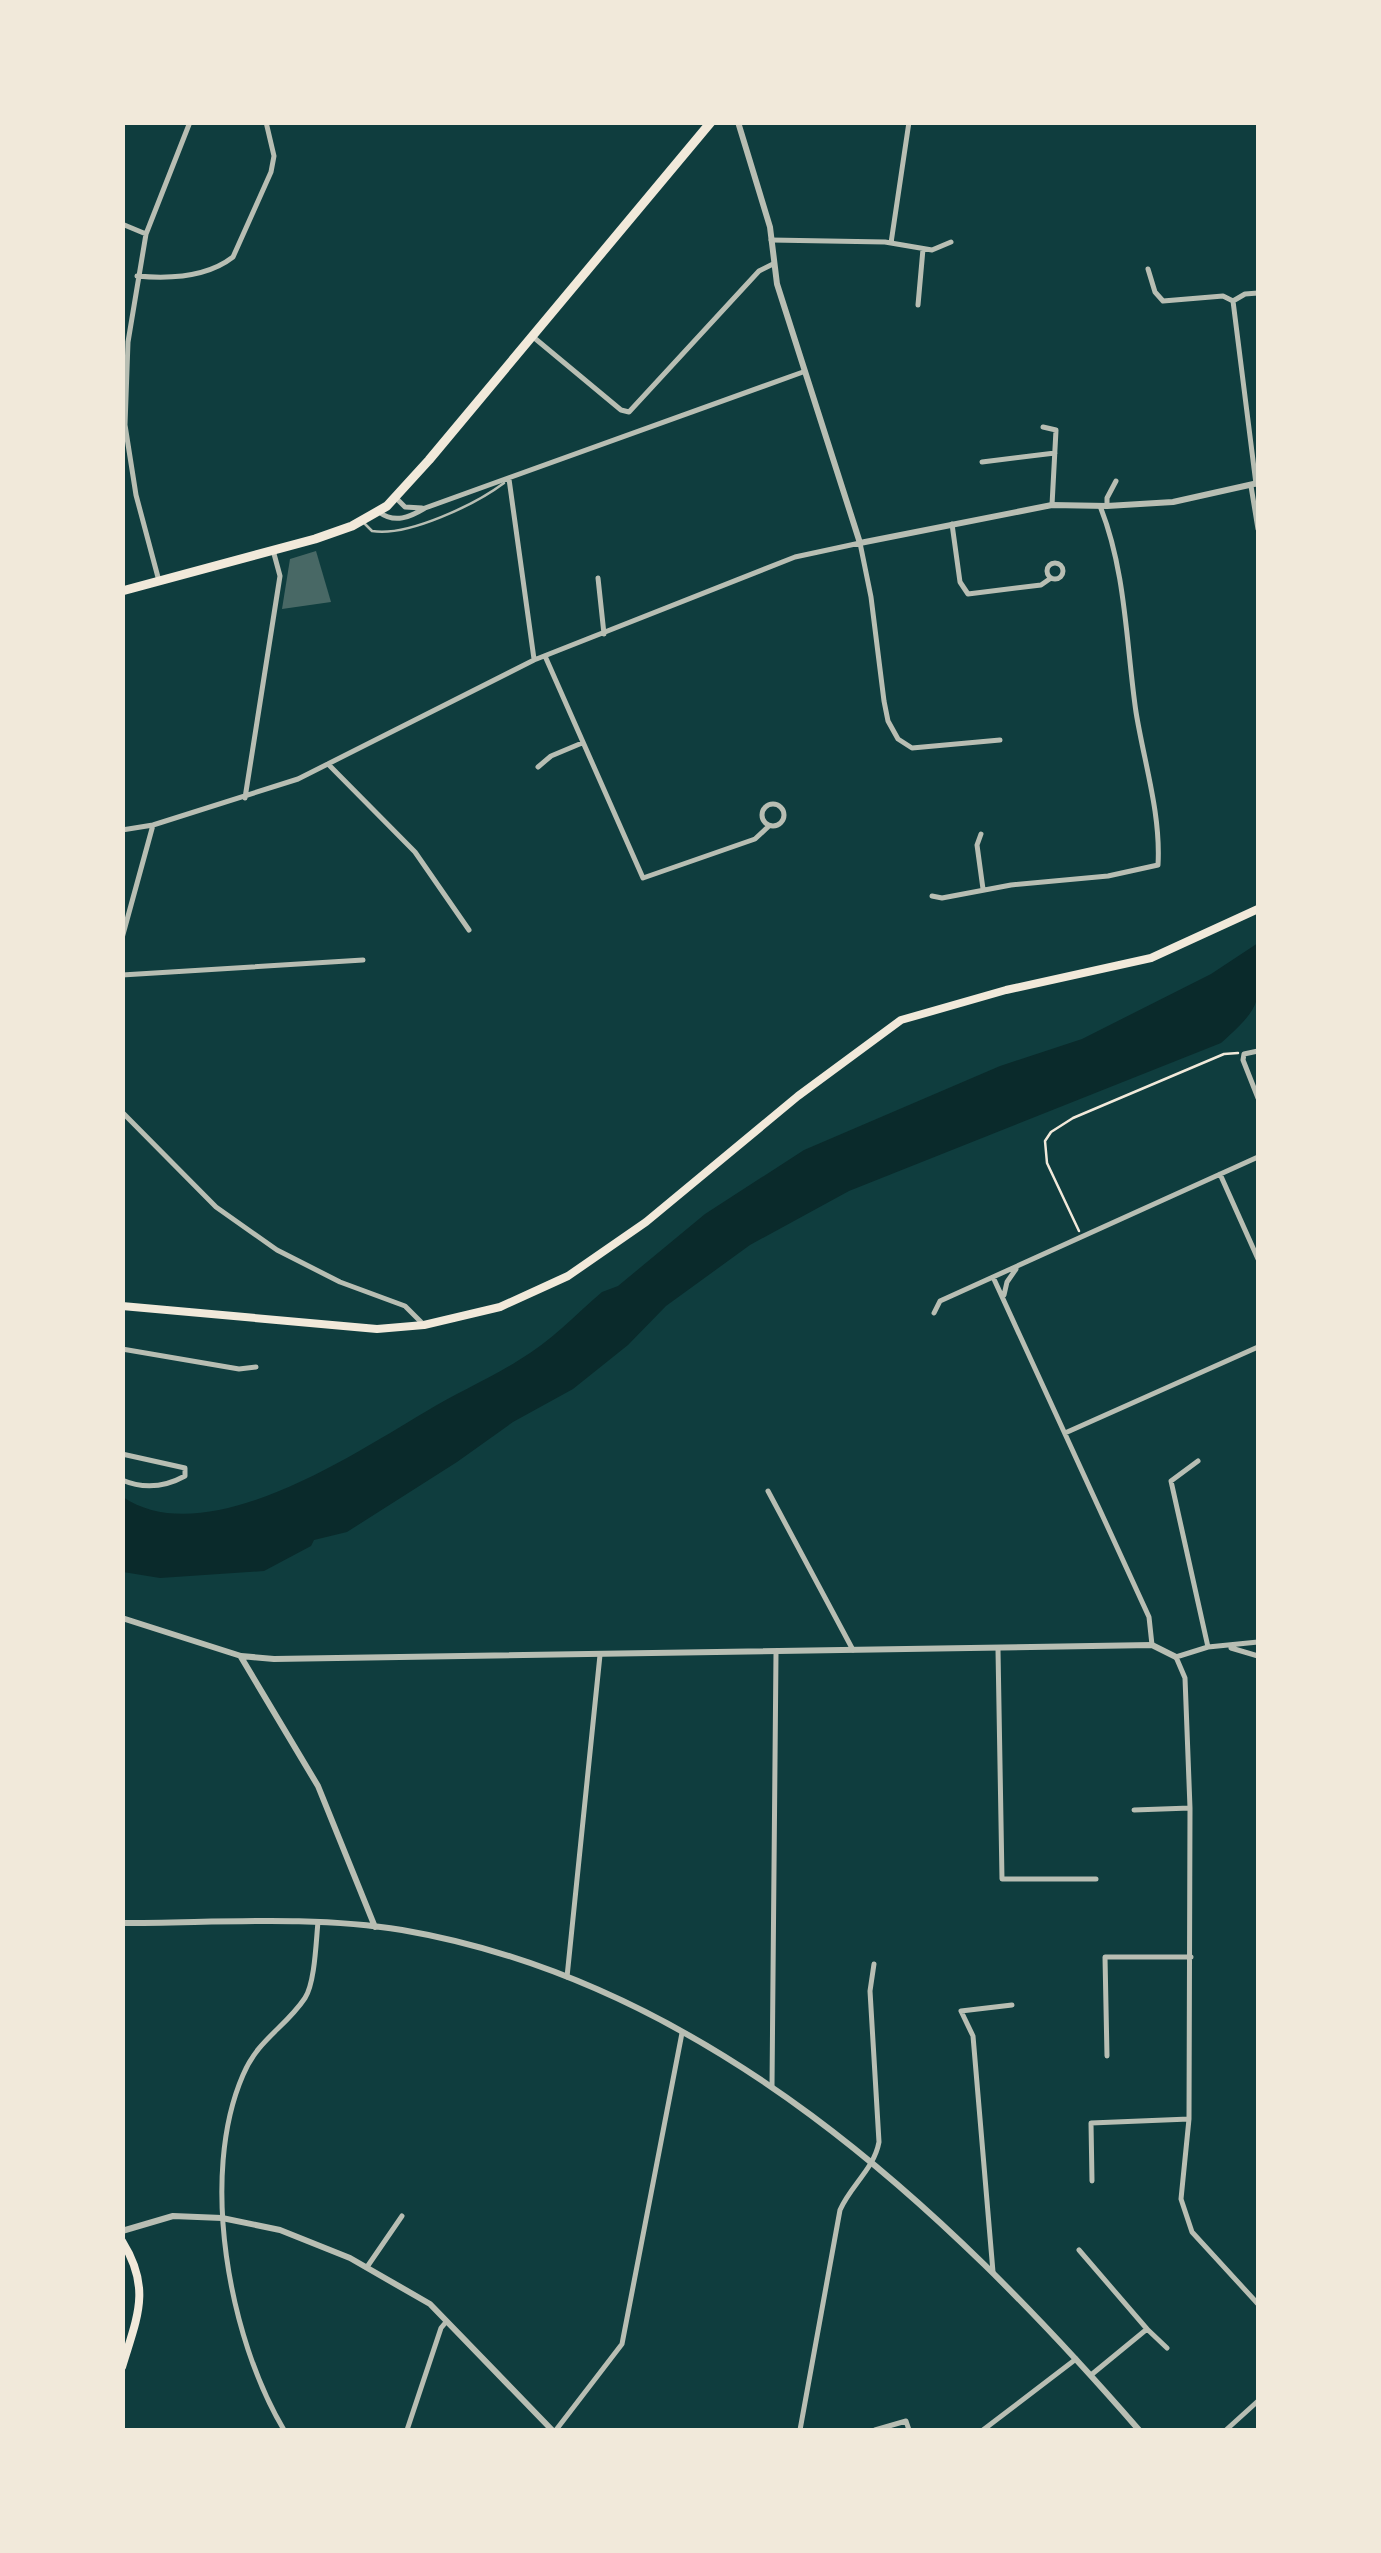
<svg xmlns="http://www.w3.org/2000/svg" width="1381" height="2553" font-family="'Varela Round',sans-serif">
  <rect width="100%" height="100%" fill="#0f3d3e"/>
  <path fill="#0a2a2b" d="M1258,943C1259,1001 1266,1003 1221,1043L849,1191L750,1245L666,1306L628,1345L573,1389L513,1422L457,1462L347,1532L314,1540L311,1546L264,1571L160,1578L123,1572V1497C206,1553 352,1455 425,1412C456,1393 489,1379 519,1360C550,1342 575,1315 602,1292L618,1286L705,1214L804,1150L1000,1066L1082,1039L1211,974Z"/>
  <path fill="#486865" d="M316,551L331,602L282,609L290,559Z"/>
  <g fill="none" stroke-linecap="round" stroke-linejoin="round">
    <path stroke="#f1e9da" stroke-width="2.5" d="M1079,1231L1047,1163L1045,1141L1051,1132L1073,1118L1224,1054L1238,1053"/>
    <path stroke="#b8beb3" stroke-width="2.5" d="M363,522L372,531C408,537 476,504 504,483"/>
    <path stroke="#b8beb3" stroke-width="5" d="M122,224L146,234
      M771,240L885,242L932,250L951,242
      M891,243L909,122
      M1148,269L1155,292L1163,301L1223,296L1233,301L1256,484
      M137,276C169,279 206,278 233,257L271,172L274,156L266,122
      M1233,301L1245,294L1258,293
      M918,305L923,249
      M532,336L621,410L629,412L759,271L773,264
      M1043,427L1056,430L1052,505
      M982,462L1055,453
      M509,479L534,659
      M1251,486L1258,529
      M395,497L405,507L422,508
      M1107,506V498L1116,481
      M379,512C395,524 410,517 425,508L803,372
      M952,524L960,582L968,594L1041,585L1051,578
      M1047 571a8 8 0 1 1 16 0a8 8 0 1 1-16 0Z
      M598,578L604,634
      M159,581L136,495L125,425L128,342L146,234L190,122
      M545,656L643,878L755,839L769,826
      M328,764L415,852L469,930
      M538,767L551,756L582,743
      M245,798L280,576L273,550
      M762 815a11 11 0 1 1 22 0a11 11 0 1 1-22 0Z
      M122,830L153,825L298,779L534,660L795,557L860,543L871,597L884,701L888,721L898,739L912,748L1000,740
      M981,834L977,845L983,889
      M932,896L942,898L1011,885L1108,876L1158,865C1161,814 1144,762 1136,712C1126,643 1126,571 1100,506
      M122,938L153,825
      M122,975L363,960
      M1258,1051L1244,1054L1243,1060L1258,1098
      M122,1112L216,1207L277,1250L340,1282L405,1306L422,1323
      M1220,1174L1258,1259
      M993,1277L1149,1617L1152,1645
      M1004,1295L1007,1282L1016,1269
      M934,1313L940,1301L1258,1157
      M122,1349L239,1369L256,1367
      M1065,1433L1258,1347
      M122,1454L185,1468V1476C165,1487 143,1489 122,1480
      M1198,1461L1171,1481L1208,1647
      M768,1491L853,1650
      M1258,1642L1208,1647L1176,1657L1185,1678L1190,1808L1189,2119L1181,2199L1192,2232L1258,2304
      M1231,1648L1258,1656
      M998,1650L1002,1879H1096
      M1134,1810L1190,1808
      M567,1977L600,1655
      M1107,2056L1105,1957H1191
      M772,2086L776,1653
      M1092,2181L1091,2123L1189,2119
      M1079,2250L1147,2329L1091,2375
      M367,2267L402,2216
      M993,2272L973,2036L961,2011L1012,2005
      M1147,2329L1167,2348
      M284,2430C229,2338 199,2176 243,2075C258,2039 285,2028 305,1998C315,1983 316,1941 318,1922
      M407,2430L441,2328L446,2322
      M556,2430L622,2344L682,2033
      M800,2430L840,2210C851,2185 874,2169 879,2142L870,1991L874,1964
      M875,2430L906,2421L909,2430
      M983,2430L1076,2359
      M1226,2430L1258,2401"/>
    <path stroke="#b8beb3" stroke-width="6" d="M738,122L770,227L777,284L860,543L1052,505L1107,506L1173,502L1258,483
      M122,1618L241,1656L274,1659L1152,1645L1176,1657
      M241,1657L318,1786L375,1927
      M122,1923C215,1923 311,1915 402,1930C706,1982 944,2206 1139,2430
      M122,2231L173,2216L222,2218L280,2230L350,2258L430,2304L552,2430"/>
    <path stroke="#f1e9da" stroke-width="8" d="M122,1306L377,1329L424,1325L500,1307L568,1276L646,1222L798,1096L901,1020L1006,990L1151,958L1258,909
      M122,2241C152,2289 137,2317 122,2367"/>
    <path stroke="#f1e9da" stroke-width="9" d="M122,591L315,539L352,526L387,506L429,460L711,122"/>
  </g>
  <rect width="1381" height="2553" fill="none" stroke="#f1e9da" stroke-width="250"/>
</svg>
